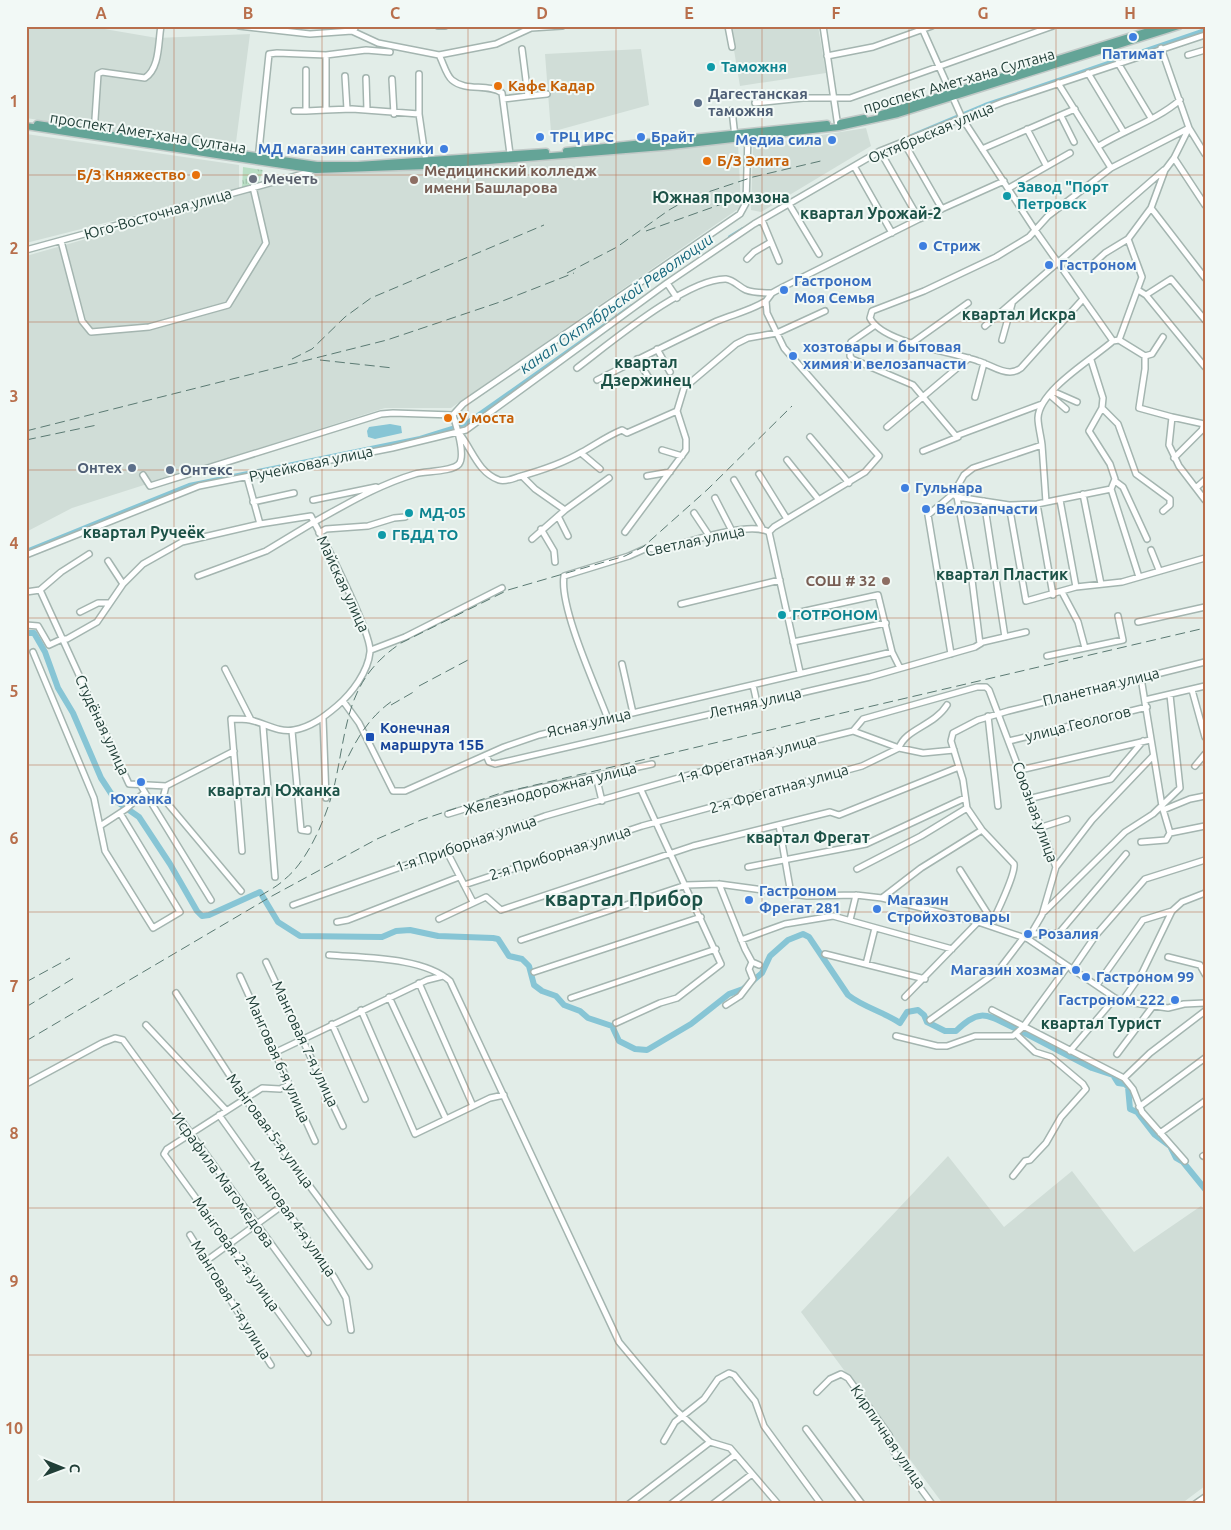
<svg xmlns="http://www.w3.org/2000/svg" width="1231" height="1530" font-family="Ubuntu,sans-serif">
  <defs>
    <pattern id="park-tufts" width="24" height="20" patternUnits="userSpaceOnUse" patternTransform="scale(1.25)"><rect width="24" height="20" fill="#b9dfc5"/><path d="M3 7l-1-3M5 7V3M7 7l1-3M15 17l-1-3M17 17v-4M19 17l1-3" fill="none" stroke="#9fc0aa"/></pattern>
  </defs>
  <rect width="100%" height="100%" fill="#e2ede8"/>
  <path fill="#d0ddd7" d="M26,26H87L157,38L250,34L235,150L26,118Z
    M730,26H818L826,73L740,86Z
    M641,49L649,105L551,132L545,54Z
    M866,128L871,146L761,212L751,210L753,146Z
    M26,134L239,165V189L26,243Z
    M738,143L741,207L451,408H385L72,508L26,532V256L311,175Z
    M948,1156L1004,1227L1072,1171L1134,1252L1201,1206L1205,1210V1486L1181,1504H943L801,1312Z"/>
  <path fill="url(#park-tufts)" d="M243,167L263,170L258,185L242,189Z"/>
  <path fill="#87c5d5" d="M390,424L401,426L402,433L375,439L368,437L367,431L369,427Z"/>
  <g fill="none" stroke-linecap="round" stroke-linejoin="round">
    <path stroke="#87c5d5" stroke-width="4" d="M911,136L985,105L1205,30
      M730,237L743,229
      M26,551L189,485L420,438L465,424L632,306"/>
    <path stroke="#87c5d5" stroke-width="6" d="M26,633H34L45,652L58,688L73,713L101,778L116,801L139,817L170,864L197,911L202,916L209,915L260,892L278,922L300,936L382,937L396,931L410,930L438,936L493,938L498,939L509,956L522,959L529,966L534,985L542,991L556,996L564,1005L580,1011L588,1018L612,1026L619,1041L635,1049L647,1050L691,1024L729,994L743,989L762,973L770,956L788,940L803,934L809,937L848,995C863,1007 884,1012 900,1023L907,1012L918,1010L924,1015L927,1022L945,1031H956C981,1006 988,1016 1017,1029
      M1023,1032L1092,1068L1113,1075L1118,1083L1125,1084L1128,1087L1130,1109L1137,1112L1154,1134L1170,1146L1176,1158L1183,1162L1205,1189"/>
    <g stroke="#a4b5b0" stroke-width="8">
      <path id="minor" d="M239,26L310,34L352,31L378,43L439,55C443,62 446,75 452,80C466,92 488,83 502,93L510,154
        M355,26V28
        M438,26H445
        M728,26L732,47
        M823,26L838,127
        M921,26L962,118L1035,230L1113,341L1119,340L1145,356V369L1139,408L1172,417L1169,445L1179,466L1205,500
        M326,55L366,50L390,52
        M439,55L496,44L531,28L562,26
        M1188,55L1205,50
        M827,56L873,47L932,26
        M1118,63L1151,118
        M306,70V111L326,110
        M1088,73L1123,131
        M345,76L347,109
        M366,78L367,110
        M392,79L394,114
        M1058,83L1111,168
        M528,96L547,94
        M503,99L528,96L522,49
        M755,103L803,98H850L1053,26
        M732,110L735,137
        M294,111H306
        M419,114V74
        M1061,116L1074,142
        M1027,129L1046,165
        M94,134L98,74L102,72L145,78C160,68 158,43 161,26
        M903,141L942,209
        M1099,146C1125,130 1157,120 1180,100
        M982,149L1075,109
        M880,151L919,219
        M1174,158L1205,205
        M258,160L269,54L277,53L326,55V110L352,109L419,114L426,162
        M854,166L892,233
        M1009,188L1070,153
        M789,204L819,254
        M1151,208L1205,278
        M762,220L779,261
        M61,241L82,321L91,332L149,327L228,305L266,243L253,187
        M26,250L310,172L313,168
        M747,259L754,252L771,242
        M1093,264L1105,253L1128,239
        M667,283L677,298
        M1138,290L1146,295L1205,367
        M1146,295L1171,279L1205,320
        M1083,299L1021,368C1017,371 1015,372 1010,372C999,372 989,364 978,361C953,352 882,343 870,318L872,311L924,291L996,257L1029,237L1048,216L1111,168L1189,128L1205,154
        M874,326L851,342L850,356L852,359L913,385L956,436L1042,404
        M985,326L1164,170
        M1002,340L1012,304
        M1119,340L1142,277L1128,239L1151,208L1165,170L1174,158L1189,128L1161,48
        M912,343L968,303
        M657,349L670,372
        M1145,356L1152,354L1163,337
        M637,359L649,378
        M577,368C609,344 687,278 726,279C734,280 739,287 746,290C754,293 764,293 772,293
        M597,380C637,360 676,340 717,321C734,314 750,311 766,301
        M1052,391L1077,402
        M1050,395L1066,409
        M975,397L984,363
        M1102,408L1118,424L1136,474L1170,499V505L1163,511
        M1172,417L1204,424L1202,430L1174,458
        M887,427L969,358
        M458,432C472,448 477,472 499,480C505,482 512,479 518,477C540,471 562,464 582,452C595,445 607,436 622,430L627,433L677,411L684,388L736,344L748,338L777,333L825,311
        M810,437L849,483
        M1042,445L1046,502
        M662,450L682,456
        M923,451L958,437
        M581,453L600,469
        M787,460L819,500
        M759,474L787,519
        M143,475L150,486L381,414L393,413L453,415L463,404L740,214L746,203L748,135
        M522,476L535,489L565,510L609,478
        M647,476L670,472
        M247,477L260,524
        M734,480L762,528
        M1115,481L1123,487L1147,539
        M1197,487L1205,480
        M1111,489L1139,577
        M953,494L957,497L1009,505L1037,504L1111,489L1115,479L1110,464L1089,431L1102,408L1103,398L1091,360
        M1083,494L1101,584
        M957,497L971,572L980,644
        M715,498L732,531
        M313,500L376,487
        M1060,500L1076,587
        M984,501L1005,637
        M253,502L294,493
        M1037,504L1053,595
        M1009,505L1026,601L1076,587L1122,582L1205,558
        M694,513L710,537
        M558,516L568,536
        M541,529L554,551L555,562
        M625,532L686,450V439L677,411
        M319,533L326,529L368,526L394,518L405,517
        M532,539L565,510
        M1151,550L1159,570
        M26,555L199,486L392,448L466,430L667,283L754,224L880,151L1003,102L1205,35
        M108,561L123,584
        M40,590L129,784L166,786L234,751
        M26,592L40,590L61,572L89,554
        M1062,592L1078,622L1085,648
        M681,604L780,580
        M80,612L98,603H109
        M787,615L878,595L892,652L900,668
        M1138,622L1205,607
        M26,625L38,626L49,645L62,639H67L97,622L123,584L143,564L182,542L260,524L311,516L314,522L266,551L198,576
        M793,642L886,623
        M371,650L405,637L502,588
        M33,652L94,798L105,851L153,928L180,912L120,813
        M951,654L928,515L953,494L964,475L973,468L1042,445C1041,436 1038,426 1038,418C1039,390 1094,358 1113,341
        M1047,656L1123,640L1118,616
        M622,664L633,713
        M225,669L251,720
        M800,672L769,532L774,527L865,472L879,456L784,348L767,313L766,301L772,293L783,287L919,219L1004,181
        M1141,678L1162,806L1170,833L1205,826
        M753,685L757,703
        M1192,690L1205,737
        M1145,700L1205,686
        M343,701L359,723L393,791H405L504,747L539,735L892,652
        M988,716L998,806
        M323,718L326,798
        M608,719C596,687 559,607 564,576L629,556L647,548L659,550C684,544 747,520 769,532
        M263,726L275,877
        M292,731L301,830L308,831V829
        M853,731L863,719L977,687H986L989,690L1056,867L1042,915L1028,939
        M853,731L899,748L923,753L954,750
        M1009,741L1147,707
        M486,755L489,762L495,764L870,677L975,647L983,642L1026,632
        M1195,766L1205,754
        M1020,770L1150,740
        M596,776L602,801
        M141,786L211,900
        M166,786L164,794L168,804L241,891
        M1032,798L1111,779L1143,741
        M1163,810L1190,799L1205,796
        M448,814L517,793L652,764
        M779,825L791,894
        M100,826L126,809L144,793
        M1042,827L1067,819
        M1141,842L1166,840L1170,833
        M446,850L473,902
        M242,851L231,719C237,719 244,719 250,720C265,723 278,733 294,730C311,727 324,717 337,706C352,693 368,672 370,652C372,634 325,542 314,522C347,504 378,485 415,474C425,471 452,472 459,464C466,455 456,425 453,415
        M748,867L866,844L965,798
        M1056,867L1092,820L1153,756
        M857,869L921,836L967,808
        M960,870L993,922
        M719,884L745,949L752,962L759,965
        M464,885L642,826L862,766L899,748C905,729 934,726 947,705
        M882,898L921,868L982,830
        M293,905L545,816L784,748L853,731
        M1044,912L1125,832L1153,814L1180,788L1170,695
        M439,919L486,897L501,910L693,846L830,812L839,815L959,767
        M850,920L856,895
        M337,922L348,920L459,877
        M990,926C996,915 1016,873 1014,864L982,830L967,808L963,780L951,741L953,733L978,720L1008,711L1205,662
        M1031,934L1059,933L1126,854
        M521,940L686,885L719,884L807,896L856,895L882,898L978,922L1028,939L1115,998L1134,1003L1168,1008L1184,1004L1205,1003
        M741,940L785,924L833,916L952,949
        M825,954L925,979
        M329,955C364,958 423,957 450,981L619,1342L676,1410L710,1442L730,1448L778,1504
        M1168,957L1200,965L1205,974
        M266,962L343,1126
        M866,964L875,928
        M1072,970L1096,935L1145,879L1205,860
        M534,972L701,917
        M240,976L315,1141
        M419,983L473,1106
        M1097,985L1143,920L1172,911
        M176,993L245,1099L369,1266
        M389,997L446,1119
        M905,997L978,922
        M571,998L716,949
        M1123,1000L1142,973L1172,911L1182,902L1205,893
        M726,1005L740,996L753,979L749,969L752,962
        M361,1010L415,1134L490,1098L504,1095
        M992,1010L1124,1078L1133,1089L1142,1112L1185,1161
        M930,1020L998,971L1024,937
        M616,1023L660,1003L677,998L721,964L641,790
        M332,1024L365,1099
        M146,1025L226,1110
        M896,1036L937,1046H947L975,1036H1013L1023,1027L1067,967
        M1070,1051L1115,998
        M274,1053L427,980L443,976
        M1117,1054L1153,1006
        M1124,1078L1150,1053L1205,1011
        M26,1084L102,1043L115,1038L123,1040L328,1322
        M289,1085L280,1089L262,1088L167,1149L164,1154L308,1353
        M1139,1107L1205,1058
        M219,1115L334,1277L346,1298L351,1330
        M1160,1133L1205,1101
        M1203,1156L1205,1155
        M1013,1176L1025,1161L1030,1160L1046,1143L1061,1117L1086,1089L1083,1084L1051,1057L1035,1052L1016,1034
        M190,1235L271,1365
        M206,1261L283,1205
        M817,1392L830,1379L841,1374L848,1378L889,1435L894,1452L932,1504
        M806,1429L862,1504
        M664,1441L675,1422L704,1399L718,1379L729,1373L734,1375L755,1401L764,1426L821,1504
        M629,1504L710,1442
        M671,1504L735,1455
        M713,1504L752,1474
        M1195,1504L1205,1497"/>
    </g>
    <g stroke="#c1c9c7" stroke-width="9">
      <path id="major" d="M881,114L1164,26
        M840,123L864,118
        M37,124L317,165H358L546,152
        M26,126L316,170L426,166L663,147L839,127L898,114L1179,26
        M566,151L827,124"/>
    </g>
    <use href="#minor" stroke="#fff" stroke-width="5"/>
    <use href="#major" stroke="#64a497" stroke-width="6"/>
    <path stroke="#5b7a73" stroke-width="1" stroke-dasharray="10 5" stroke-linecap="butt" d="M646,231L733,200
      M567,273L617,247L669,210L690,198L753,177L825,160
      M292,359L312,349L345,317L371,298L544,225
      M320,360L393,368
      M26,431L387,340L500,302L574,273
      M26,440L97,425
      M419,686L468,660
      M391,705L417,690
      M342,770C355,741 368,717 395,699
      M260,896C268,891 278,886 285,879C310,859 330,809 336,778C348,720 348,679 401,643L508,590L625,556L643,547L708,489L792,406
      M26,982L70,958
      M26,1007L74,978
      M26,1041L272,896L377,839L421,820L501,793L1205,628"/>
  </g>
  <path fill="none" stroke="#b86f4c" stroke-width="1" stroke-opacity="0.55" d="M174,26V1504M322,26V1504M468,26V1504M616,26V1504M762,26V1504M909,26V1504M1056,26V1504M26,175H1205M26,322H1205M26,470H1205M26,618H1205M26,765H1205M26,912H1205M26,1060H1205M26,1208H1205M26,1355H1205"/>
  <g fill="#3f7fe0" stroke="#f2f9f6" stroke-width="2">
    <circle cx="1133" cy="37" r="5"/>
    <circle cx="540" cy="137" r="5"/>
    <circle cx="641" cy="137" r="5"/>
    <circle cx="832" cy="140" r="5"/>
    <circle cx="444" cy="149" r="5"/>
    <circle cx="923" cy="246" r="5"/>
    <circle cx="1049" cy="265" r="5"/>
    <circle cx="784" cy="290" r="5"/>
    <circle cx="793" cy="356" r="5"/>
    <circle cx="905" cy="488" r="5"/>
    <circle cx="926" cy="509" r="5"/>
    <circle cx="141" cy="782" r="5"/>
    <circle cx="749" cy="900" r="5"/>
    <circle cx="877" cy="909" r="5"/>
    <circle cx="1028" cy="934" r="5"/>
    <circle cx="1076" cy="970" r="5"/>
    <circle cx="1086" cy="977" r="5"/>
    <circle cx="1175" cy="1000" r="5"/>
  </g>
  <g fill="#0f9aa8" stroke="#f2f9f6" stroke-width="2">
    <circle cx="711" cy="67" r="5"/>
    <circle cx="1007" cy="196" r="5"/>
    <circle cx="409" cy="513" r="5"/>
    <circle cx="382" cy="535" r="5"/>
    <circle cx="782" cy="615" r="5"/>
  </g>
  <g fill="#e8710a" stroke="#f2f9f6" stroke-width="2">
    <circle cx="498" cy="86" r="5"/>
    <circle cx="707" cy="161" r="5"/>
    <circle cx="196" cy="175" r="5"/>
    <circle cx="448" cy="418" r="5"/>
  </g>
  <g fill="#5c6f8a" stroke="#f2f9f6" stroke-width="2">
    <circle cx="698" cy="103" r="5"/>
    <circle cx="132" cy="468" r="5"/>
    <circle cx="170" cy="470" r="5"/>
  </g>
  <circle fill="#6b7280" stroke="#f2f9f6" stroke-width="2" cx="253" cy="179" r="5"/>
  <g fill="#8d6e63" stroke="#f2f9f6" stroke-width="2">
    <circle cx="414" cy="180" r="5"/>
    <circle cx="886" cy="581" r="5"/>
  </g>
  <rect fill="#1a4fb4" stroke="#f2f9f6" stroke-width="2" x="365" y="732" width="10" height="10" rx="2.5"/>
  <g text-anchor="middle" stroke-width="4" stroke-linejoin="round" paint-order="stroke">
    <g font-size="15" font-weight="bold" fill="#366cbe" stroke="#f2f9f6" text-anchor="start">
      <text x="1133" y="59" text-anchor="middle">Патимат</text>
      <text x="550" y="142">ТРЦ ИРС</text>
      <text x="651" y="142">Брайт</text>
      <text x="822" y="145" text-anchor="end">Медиа сила</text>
      <text x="434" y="154" text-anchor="end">МД магазин сантехники</text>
      <text x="933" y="251">Стриж</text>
      <text x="1059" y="270">Гастроном</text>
      <text x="794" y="286">Гастроном<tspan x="794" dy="17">Моя Семья</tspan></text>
      <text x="803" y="352">хозтовары и бытовая<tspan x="803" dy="17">химия и велозапчасти</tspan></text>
      <text x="915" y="493">Гульнара</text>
      <text x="936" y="514">Велозапчасти</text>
      <text x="141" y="804" text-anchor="middle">Южанка</text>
      <text x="759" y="896">Гастроном<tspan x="759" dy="17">Фрегат 281</tspan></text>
      <text x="887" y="905">Магазин<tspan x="887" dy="17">Стройхозтовары</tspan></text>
      <text x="1038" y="939">Розалия</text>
      <text x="1066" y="975" text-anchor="end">Магазин хозмаг</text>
      <text x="1096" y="982">Гастроном 99</text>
      <text x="1165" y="1005" text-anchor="end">Гастроном 222</text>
    </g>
    <g font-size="15" font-weight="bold" fill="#0d838f" stroke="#f2f9f6" text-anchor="start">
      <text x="721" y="72">Таможня</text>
      <text x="1017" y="192">Завод "Порт<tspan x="1017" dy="17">Петровск</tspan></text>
      <text x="419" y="518">МД-05</text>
      <text x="392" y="540">ГБДД ТО</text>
      <text x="792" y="620">ГОТРОНОМ</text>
    </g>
    <g font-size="15" fill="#213f38" stroke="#f2f9f6">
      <text transform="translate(959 81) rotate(-16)" y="5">проспект Амет-хана Султана</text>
      <text transform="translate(148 133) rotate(9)" y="5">проспект Амет-хана Султана</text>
      <text transform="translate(931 133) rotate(-23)" y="5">Октябрьская улица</text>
      <text transform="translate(158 214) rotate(-16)" y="5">Юго-Восточная улица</text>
      <text transform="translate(311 464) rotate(-12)" y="5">Ручейковая улица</text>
      <text transform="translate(695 541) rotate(-12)" y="5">Светлая улица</text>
      <text transform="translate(343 584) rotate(65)" y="5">Майская улица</text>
      <text transform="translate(1101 687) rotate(-14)" y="5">Планетная улица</text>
      <text transform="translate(755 703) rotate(-13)" y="5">Летняя улица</text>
      <text transform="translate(589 723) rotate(-13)" y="5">Ясная улица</text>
      <text transform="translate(1078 724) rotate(-14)" y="5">улица Геологов</text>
      <text transform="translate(102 725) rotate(65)" y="5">Студёная улица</text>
      <text transform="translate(747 759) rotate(-16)" y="5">1-я Фрегатная улица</text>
      <text transform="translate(550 789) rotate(-14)" y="5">Железнодорожная улица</text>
      <text transform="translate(779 789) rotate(-16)" y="5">2-я Фрегатная улица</text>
      <text transform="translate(1035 812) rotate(70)" y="5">Союзная улица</text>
      <text transform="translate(466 844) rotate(-19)" y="5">1-я Приборная улица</text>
      <text transform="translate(560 853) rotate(-18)" y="5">2-я Приборная улица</text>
      <text transform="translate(305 1044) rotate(65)" y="5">Манговая 7-я улица</text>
      <text transform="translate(278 1059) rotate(66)" y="5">Манговая 6-я улица</text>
      <text transform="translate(270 1131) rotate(54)" y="5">Манговая 5-я улица</text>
      <text transform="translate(223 1180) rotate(54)" y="5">Исрафила Магомедова</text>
      <text transform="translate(293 1219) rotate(55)" y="5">Манговая 4-я улица</text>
      <text transform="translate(236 1254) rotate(54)" y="5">Манговая 2-я улица</text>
      <text transform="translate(231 1300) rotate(58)" y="5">Манговая 1-я улица</text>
      <text transform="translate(888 1437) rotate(56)" y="5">Кирпичная улица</text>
    </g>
    <g font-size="15" font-weight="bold" fill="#c56008" stroke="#f2f9f6" text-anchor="start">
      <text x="508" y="91">Кафе Кадар</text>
      <text x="717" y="166">Б/З Элита</text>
      <text x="186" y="180" text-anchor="end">Б/З Княжество</text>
      <text x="458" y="423">У моста</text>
    </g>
    <g font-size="15" font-weight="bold" fill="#4e5e75" stroke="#f2f9f6" text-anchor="start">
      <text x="708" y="99">Дагестанская<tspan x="708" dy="17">таможня</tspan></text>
      <text x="122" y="473" text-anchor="end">Онтех</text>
      <text x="180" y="475">Онтекс</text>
    </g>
    <g font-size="15" font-weight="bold" fill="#785e54" stroke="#f2f9f6" text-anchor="start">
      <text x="424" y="176">Медицинский колледж<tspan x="424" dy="17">имени Башларова</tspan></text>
      <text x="876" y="586" text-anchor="end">СОШ # 32</text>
    </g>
    <g font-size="15" font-weight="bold" fill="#5b616d" stroke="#f2f9f6" text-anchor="start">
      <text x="263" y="184">Мечеть</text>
    </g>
    <g font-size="15" font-weight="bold" fill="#164399" stroke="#f2f9f6" text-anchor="start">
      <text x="380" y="733">Конечная<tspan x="380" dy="17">маршрута 15Б</tspan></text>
    </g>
    <g font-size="16" font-weight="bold" fill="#1c5247" stroke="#f2f9f6">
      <text x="721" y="203">Южная промзона</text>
      <text x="871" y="219">квартал Урожай-2</text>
      <text x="1019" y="320">квартал Искра</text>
      <text x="646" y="368">квартал<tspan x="646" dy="18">Дзержинец</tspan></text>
      <text x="144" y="538">квартал Ручеёк</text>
      <text x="1002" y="580">квартал Пластик</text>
      <text x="274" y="796">квартал Южанка</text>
      <text x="808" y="843">квартал Фрегат</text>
      <text x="1101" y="1029">квартал Турист</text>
    </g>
    <g font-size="16" font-style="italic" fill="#18687e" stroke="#f2f9f6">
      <text transform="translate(616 303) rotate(-35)" y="6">канал Октябрьской Революции</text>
    </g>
    <g font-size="20" font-weight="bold" fill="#1c5247" stroke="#f2f9f6">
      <text x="624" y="906">квартал Прибор</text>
    </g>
  </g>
  <rect width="1231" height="1530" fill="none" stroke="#f2f9f6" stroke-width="55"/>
  <g transform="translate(62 1468) rotate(91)" stroke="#f2f9f6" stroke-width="4" paint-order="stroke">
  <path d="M0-4L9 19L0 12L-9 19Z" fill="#213f38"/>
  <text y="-8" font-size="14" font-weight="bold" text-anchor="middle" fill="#213f38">С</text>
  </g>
  <rect x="28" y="28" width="1176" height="1474" fill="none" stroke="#b86f4c" stroke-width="2"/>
  <g font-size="16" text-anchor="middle" font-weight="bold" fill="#b86f4c">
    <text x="101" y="19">A</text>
    <text x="248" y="19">B</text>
    <text x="395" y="19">C</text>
    <text x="542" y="19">D</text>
    <text x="689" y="19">E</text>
    <text x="836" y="19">F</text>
    <text x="983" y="19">G</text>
    <text x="1130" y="19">H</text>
    <text x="14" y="107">1</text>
    <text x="14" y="254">2</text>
    <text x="14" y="402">3</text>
    <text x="14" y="549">4</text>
    <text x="14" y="697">5</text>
    <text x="14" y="844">6</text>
    <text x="14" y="992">7</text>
    <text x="14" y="1139">8</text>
    <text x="14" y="1287">9</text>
    <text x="14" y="1434">10</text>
  </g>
</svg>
